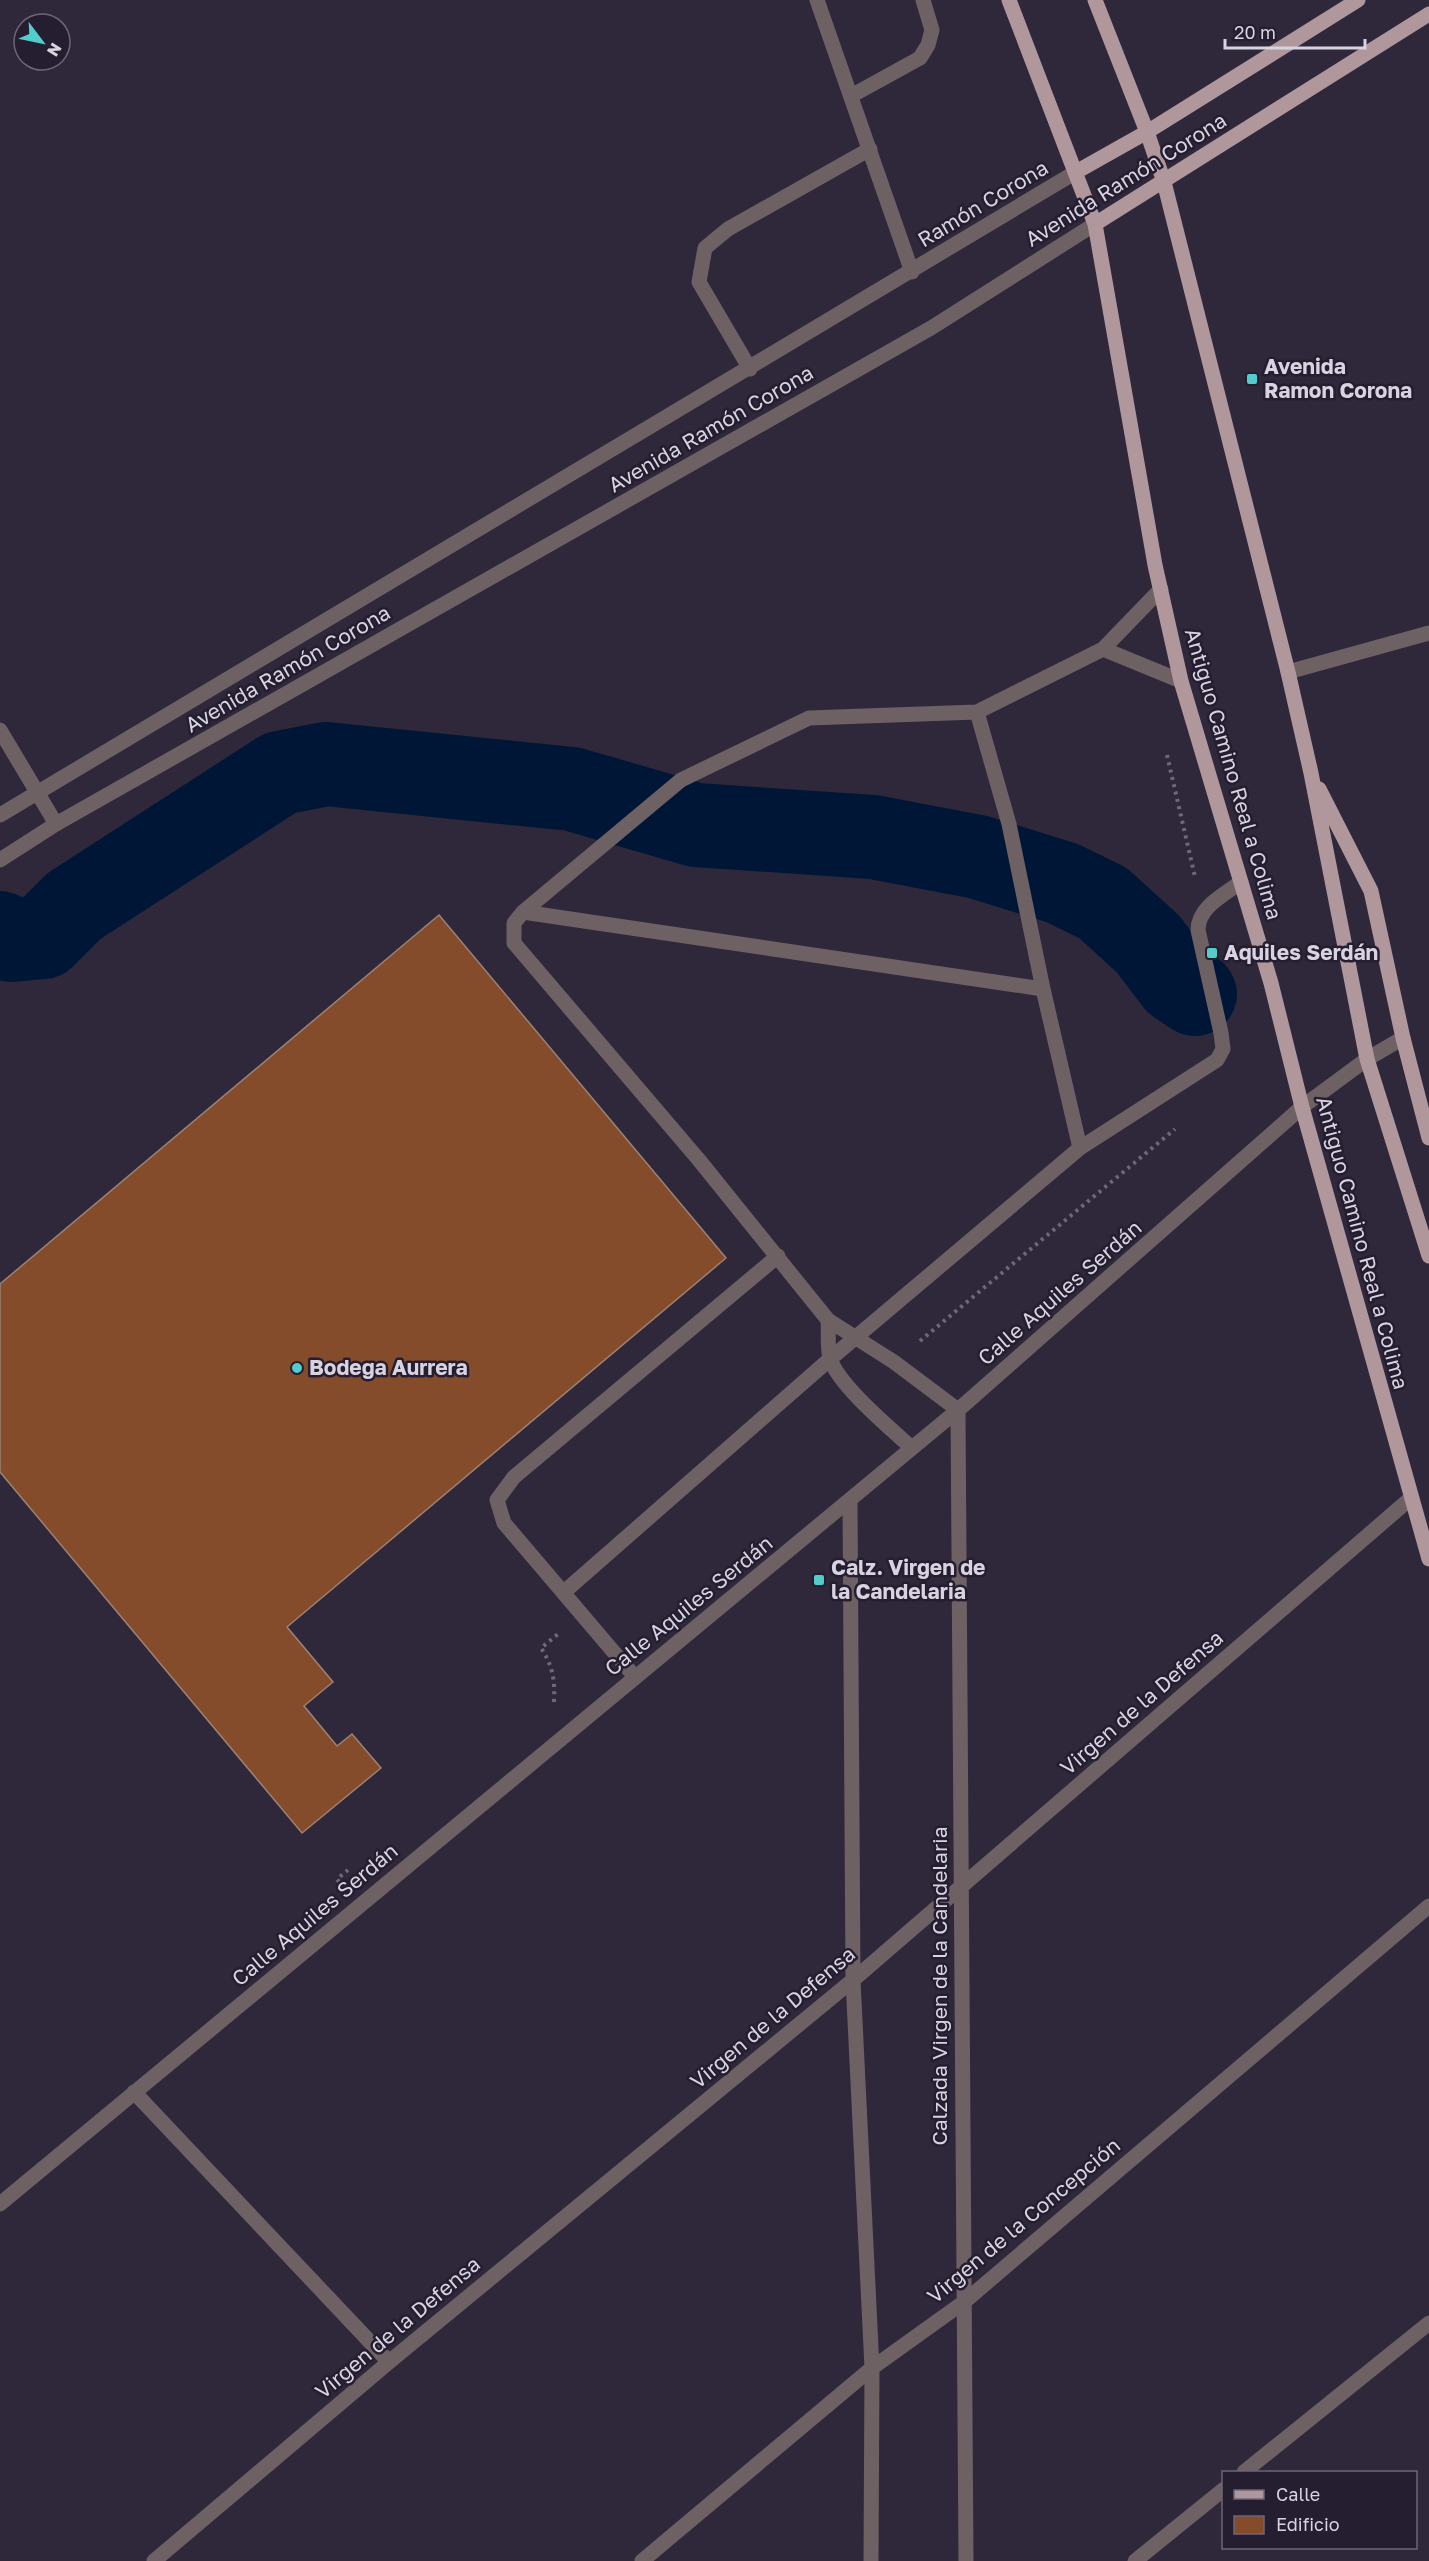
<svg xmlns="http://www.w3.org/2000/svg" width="1429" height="2561" font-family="'Golos Text',sans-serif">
  <rect width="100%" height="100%" fill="#2f273a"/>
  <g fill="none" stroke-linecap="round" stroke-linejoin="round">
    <path stroke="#001636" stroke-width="84" d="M0,933L11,940L43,937L74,906L280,773L326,764L572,789L696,825L873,837L978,857L1062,883L1103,903L1148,944L1177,982L1195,994"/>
  </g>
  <path fill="#854c2c" stroke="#9b8275" stroke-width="1.5" d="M439,915L726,1258L287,1627L333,1682L304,1706L337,1746L352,1734L381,1768L302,1833L0,1472V1284Z"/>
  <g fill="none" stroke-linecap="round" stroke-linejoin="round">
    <path stroke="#6f6879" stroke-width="4" stroke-dasharray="3 4.5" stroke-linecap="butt" d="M1167,755L1195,877
      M920,1341L1175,1129
      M554,1702C555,1680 553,1666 541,1648L558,1634
      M339,1882L337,1879L348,1870"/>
    <path stroke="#6e6164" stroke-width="15" d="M817,0L912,272
      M851,96L920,58L928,45L932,30L923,0
      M750,369L699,282L705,248L728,229L870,149
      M1103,649L1181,681
      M1288,672L1429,633
      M977,712L1009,824L1043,989L1080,1148
      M0,730L56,824
      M0,815L1076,172
      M0,860L56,824L931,328L1095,224
      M523,912L1043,989
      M828,1320C829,1332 827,1347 830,1358C837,1384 891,1429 912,1448
      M850,1501L853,1980L872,2368L871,2561
      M564,1592L830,1359L1080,1148L1217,1060L1223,1049L1221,1033L1198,930C1198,907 1224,895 1241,882
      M635,1677L504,1523L497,1500L514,1477L778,1256
      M134,2092L389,2362
      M0,2204L958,1410L1302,1107L1367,1059L1403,1038
      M1244,2472L1429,2323
      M154,2561L389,2362L853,1980L1411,1498
      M642,2561L872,2368L964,2302L1429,1906
      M966,2561L958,1410L894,1362L828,1320L699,1160L514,943V923L523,912L681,780L809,718L977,712L1103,649L1161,589
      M1135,2561L1224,2489"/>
    <path stroke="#b0979c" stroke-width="15" d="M1009,0L1095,224L1155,565L1181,681L1271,983L1302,1107L1429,1559
      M1095,0L1147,132L1164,182L1288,672L1311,773L1367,1059L1429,1256
      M1076,172L1147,132L1358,0
      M1095,224L1429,14
      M1319,789L1371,891L1403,1038L1429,1138"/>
  </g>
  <g fill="#53cdcb" stroke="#251d30" stroke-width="2">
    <rect x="1246" y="373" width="12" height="12" rx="3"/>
    <rect x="1206" y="947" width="12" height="12" rx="3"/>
    <circle cx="297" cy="1368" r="6"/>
    <rect x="813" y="1574" width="12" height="12" rx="3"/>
  </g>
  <g text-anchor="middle" stroke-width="5" stroke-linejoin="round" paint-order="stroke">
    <g font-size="21" fill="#d8d3e0" stroke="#251d30">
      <text transform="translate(1126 180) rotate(-32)" y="7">Avenida Ramón Corona</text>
      <text transform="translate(983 204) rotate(-31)" y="7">Ramón Corona</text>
      <text transform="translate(711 429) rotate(-30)" y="7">Avenida Ramón Corona</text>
      <text transform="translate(288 669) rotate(-30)" y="7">Avenida Ramón Corona</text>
      <text transform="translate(1233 774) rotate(74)" y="7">Antiguo Camino Real a Colima</text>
      <text transform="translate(1362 1243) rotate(75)" y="7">Antiguo Camino Real a Colima</text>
      <text transform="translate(1060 1293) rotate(-41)" y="7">Calle Aquiles Serdán</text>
      <text transform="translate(689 1606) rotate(-39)" y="7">Calle Aquiles Serdán</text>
      <text transform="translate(1142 1703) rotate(-41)" y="7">Virgen de la Defensa</text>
      <text transform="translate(315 1915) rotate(-40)" y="7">Calle Aquiles Serdán</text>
      <text transform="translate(940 1986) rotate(-90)" y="7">Calzada Virgen de la Candelaria</text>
      <text transform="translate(773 2018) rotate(-40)" y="7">Virgen de la Defensa</text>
      <text transform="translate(1024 2221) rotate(-40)" y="7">Virgen de la Concepción</text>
      <text transform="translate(398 2328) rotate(-40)" y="7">Virgen de la Defensa</text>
    </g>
    <g font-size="21" font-weight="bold" fill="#d8d3e0" stroke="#251d30" text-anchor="start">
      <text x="1264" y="374">Avenida<tspan x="1264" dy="24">Ramon Corona</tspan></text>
      <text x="1224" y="960">Aquiles Serdán</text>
      <text x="309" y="1375">Bodega Aurrera</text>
      <text x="831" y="1575">Calz. Virgen de<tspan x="831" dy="24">la Candelaria</tspan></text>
    </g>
  </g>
  <rect x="1222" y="2471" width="195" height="78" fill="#251d30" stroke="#6d6676" stroke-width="1.5"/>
  <rect x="1234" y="2490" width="30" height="9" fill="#b0979c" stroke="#6d6676" stroke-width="1.5"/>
  <text x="1276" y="2501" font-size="18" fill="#d8d3e0">Calle</text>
  <rect x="1234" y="2516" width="30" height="18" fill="#854c2c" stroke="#6d6676" stroke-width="1.5"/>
  <text x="1276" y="2531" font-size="18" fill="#d8d3e0">Edificio</text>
  <g transform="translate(42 42) rotate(122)"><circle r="28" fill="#251d30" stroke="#6d6676" stroke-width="1.5"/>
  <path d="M0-4.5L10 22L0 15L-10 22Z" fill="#53cdcb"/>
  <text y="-9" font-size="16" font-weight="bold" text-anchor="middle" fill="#d8d3e0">N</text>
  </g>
  <path d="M1225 39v9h140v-9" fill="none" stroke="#d8d3e0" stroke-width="3"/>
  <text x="1234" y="39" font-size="18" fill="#d8d3e0" stroke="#251d30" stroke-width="4.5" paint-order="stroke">20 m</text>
</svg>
